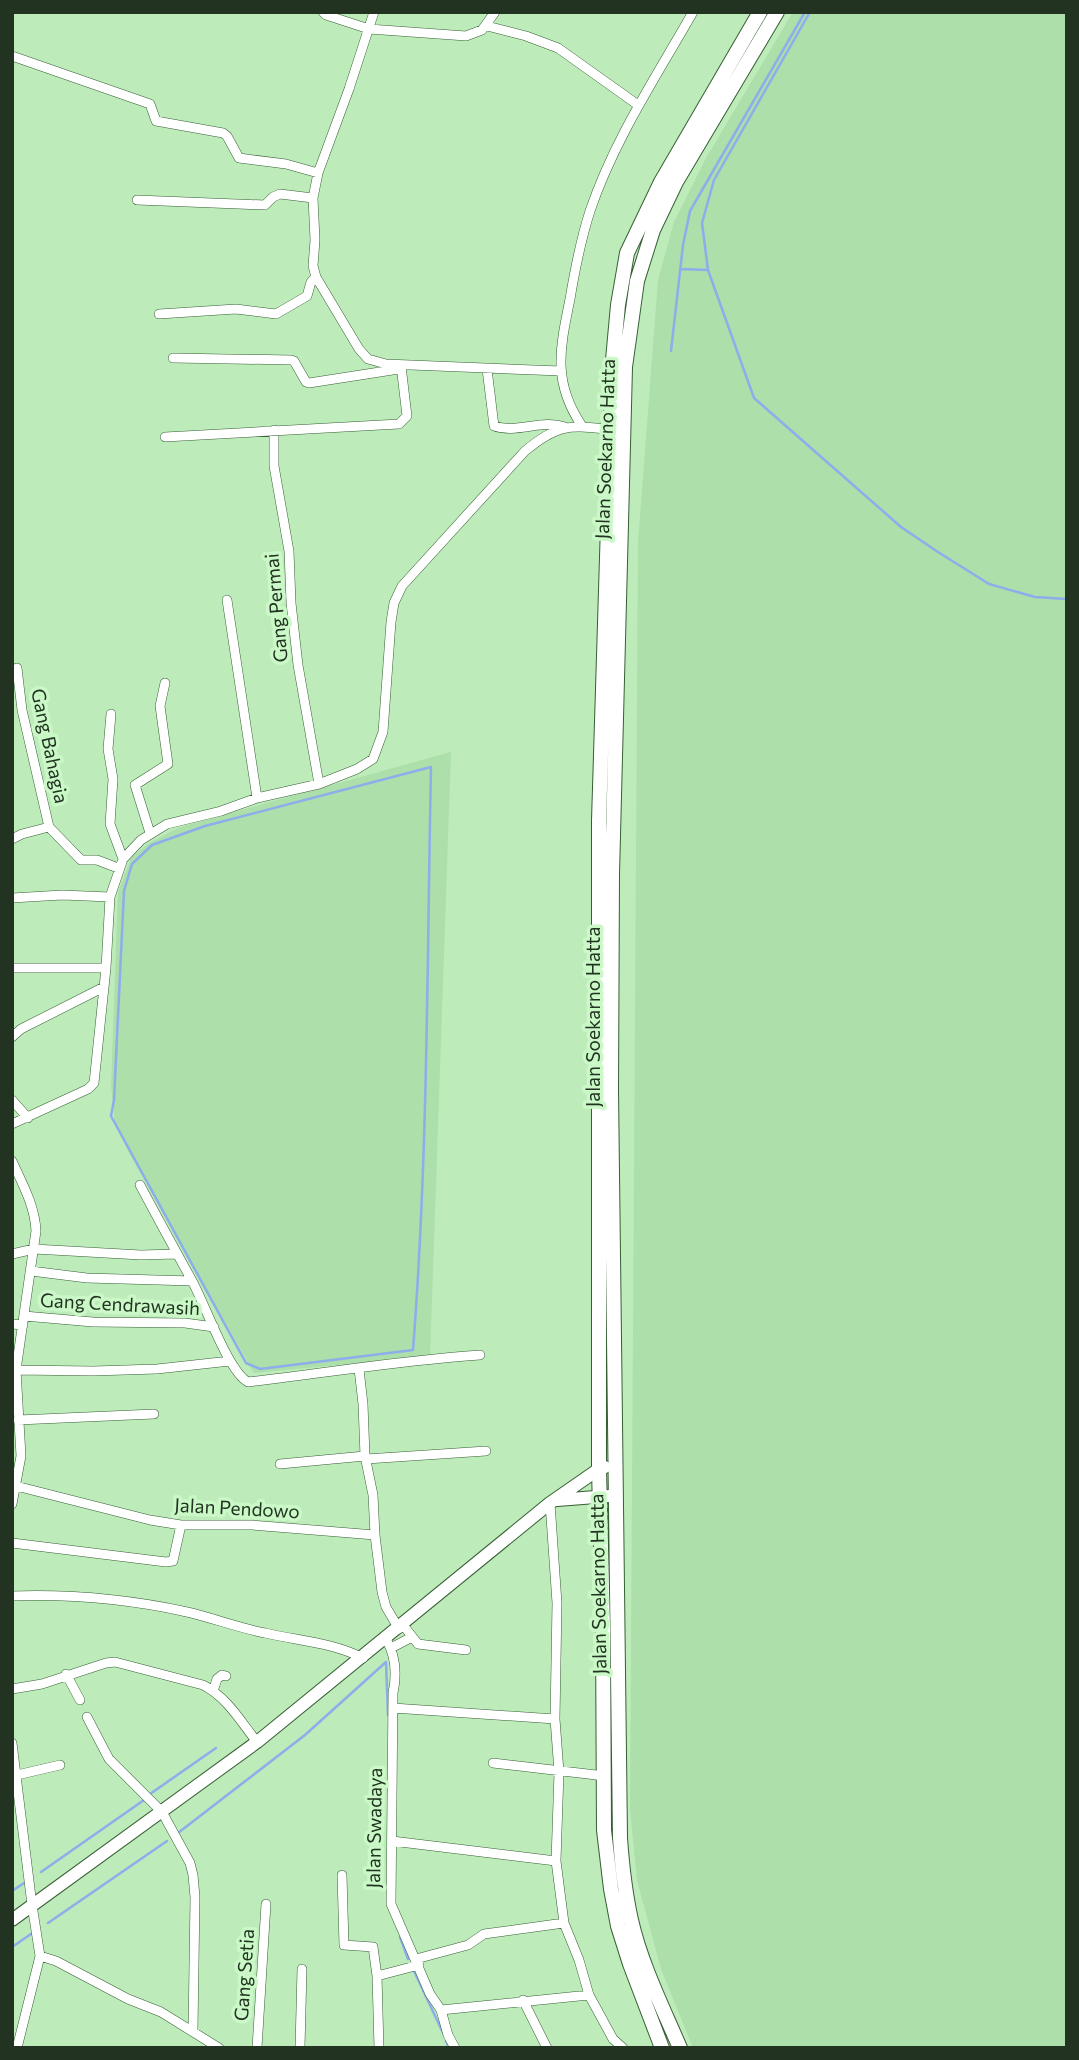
<svg xmlns="http://www.w3.org/2000/svg" width="1079" height="2060" font-family="Commissioner,sans-serif">
  <rect width="100%" height="100%" fill="#bdebba"/>
  <path fill="#acdfa9" d="M793,12H1067V2048H693L661,1969L637,1880L630,1808L638,543L658,280L674,222L706,158Z
    M451,752L430,1356L254,1373L129,1153L115,1124L111,1086L118,892L131,858L149,843L180,827Z"/>
  <g fill="none" stroke-linecap="round" stroke-linejoin="round">
    <path stroke="#8dadeb" stroke-width="2.5" d="M810,12L714,180L702,223L708,270L754,398L901,527L938,552L989,584L1035,597L1067,599
      M680,269L708,270
      M671,351L683,245L690,211L805,12
      M431,767C427,961 428,1157 413,1350L260,1369L246,1363L111,1116L114,1100L124,891L132,864L152,845L205,826Z
      M150,1794L216,1748
      M178,1833L305,1735L386,1662L388,1715
      M41,1872L144,1800
      M12,1891L27,1881
      M48,1923L167,1841
      M400,1937L408,1959
      M12,1947L31,1934
      M414,1971L444,2035
      M446,2041L449,2048"/>
    <g stroke="#375f35" stroke-width="10">
      <path id="minor" d="M323,12L326,15L369,29L466,36L482,30L495,12
        M374,12L349,89L318,173L313,198L315,240L313,266L316,277L359,349L368,359L386,364L561,371
        M487,26L526,36L558,48L638,105
        M12,56L150,104L156,121L223,133L227,136L239,158L286,164L318,173
        M137,200L265,205L273,197L280,194L313,198
        M159,314L236,309L276,314L307,296L311,282L316,277
        M173,358L291,360L294,361L306,382L309,383L399,369
        M487,369L494,426C516,434 542,419 565,427
        M582,426C552,382 560,348 570,299C575,269 581,239 590,211C614,140 656,77 693,12
        M274,430V466L289,551L291,603L298,665L319,784
        M165,437L399,424L407,416L401,366
        M227,600L257,798
        M17,668L22,710L49,827L81,860H97L118,868
        M111,714L108,749L113,779L110,824L123,859
        M150,833L135,785L168,764L160,706L165,683
        M12,839L22,834L49,827
        M12,898L62,895L110,897
        M12,968H106
        M12,1037L21,1029L104,987
        M12,1100L28,1118
        M12,1124L88,1089L94,1083L106,968L110,897L123,859L141,840L167,824L221,811L257,798L319,784L357,769L373,759L383,732L391,622L394,603L402,586L525,451C561,421 572,426 615,430
        M12,1161C22,1183 35,1206 36,1231L16,1370L21,1456L12,1504
        M140,1185C157,1217 174,1248 191,1279C204,1301 228,1372 248,1382C326,1373 403,1360 480,1355
        M12,1254L34,1249L141,1255L176,1254
        M31,1271L87,1278L192,1281
        M24,1316L93,1322L185,1323L214,1327
        M12,1324L23,1325
        M359,1369L363,1404L365,1456L373,1495L375,1535L382,1592L386,1607L399,1629
        M16,1370L93,1371L157,1369L230,1361
        M18,1420L154,1414
        M366,1459L486,1451
        M280,1464L365,1456
        M12,1485L150,1520L181,1525H252L375,1535
        M550,1503L557,1603L555,1719L559,1772L556,1861L564,1923L579,1960L589,1995L613,2039L623,2048
        M12,1543L166,1562L173,1561L181,1525
        M12,1596C73,1594 128,1599 187,1612C213,1618 239,1628 265,1633C299,1641 331,1642 363,1658
        M403,1625L418,1644L466,1650
        M386,1639C396,1656 397,1674 393,1693L391,1904L430,1994L441,2010L448,2035L455,2048
        M391,1648L412,1637
        M66,1674L80,1700
        M12,1689L42,1684L106,1663L115,1662L203,1685C227,1697 241,1722 257,1742
        M213,1691L217,1679L222,1675L226,1676
        M393,1708L555,1719
        M87,1717L109,1759L162,1812L190,1863L193,1875L195,1897L193,2031
        M12,1743L32,1905L40,1956L17,2048
        M493,1763L605,1776
        M17,1775L60,1765
        M392,1841L556,1861
        M342,1875L344,1945L373,1947L377,1976
        M40,1956L56,1961L128,1999L161,2012L219,2048
        M416,1959L468,1945L484,1934L564,1923
        M523,2000L547,2048
        M441,2010L589,1995
        M257,2048L266,1904
        M300,2048L302,1969
        M379,2048L377,1976L419,1965"/>
    </g>
    <g stroke="#375f35" stroke-width="14">
      <path id="major" d="M557,1500L609,1496
        M12,1920L257,1742L550,1503L599,1469L605,1467"/>
    </g>
    <g stroke="#375f35" stroke-width="16">
      <path id="highway" d="M662,2048L630,1964L618,1926L611,1889L604,1830L603,1628L599,1469V821L613,360L618,305L627,253L661,182L760,12
        M680,2048C662,2006 641,1964 631,1920C625,1893 622,1866 620,1838L611,1090L612,874L625,367L637,281L653,230L676,182L777,12"/>
    </g>
    <use href="#minor" stroke="#fff" stroke-width="9"/>
    <use href="#major" stroke="#fff" stroke-width="12"/>
    <use href="#highway" stroke="#fff" stroke-width="14"/>
  </g>
  <g text-anchor="middle" stroke-width="7" stroke-linejoin="round" paint-order="stroke">
    <g font-size="19" fill="#223421" stroke="#caf8c7">
      <text transform="translate(605 449) rotate(-88)" y="7">Jalan Soekarno Hatta</text>
      <text transform="translate(276 608) rotate(-95)" y="7">Gang Permai</text>
      <text transform="translate(50 746) rotate(78)" y="7">Gang Bahagia</text>
      <text transform="translate(593 1017) rotate(-90)" y="7">Jalan Soekarno Hatta</text>
      <text transform="translate(120 1304) rotate(3)" y="7">Gang Cendrawasih</text>
      <text transform="translate(237 1508) rotate(3)" y="7">Jalan Pendowo</text>
      <text transform="translate(598 1584) rotate(-91)" y="7">Jalan Soekarno Hatta</text>
      <text transform="translate(374 1828) rotate(-89)" y="7">Jalan Swadaya</text>
      <text transform="translate(244 1975) rotate(-86)" y="7">Gang Setia</text>
    </g>
  </g>
  <rect width="1079" height="2060" fill="none" stroke="#223421" stroke-width="28"/>
</svg>
